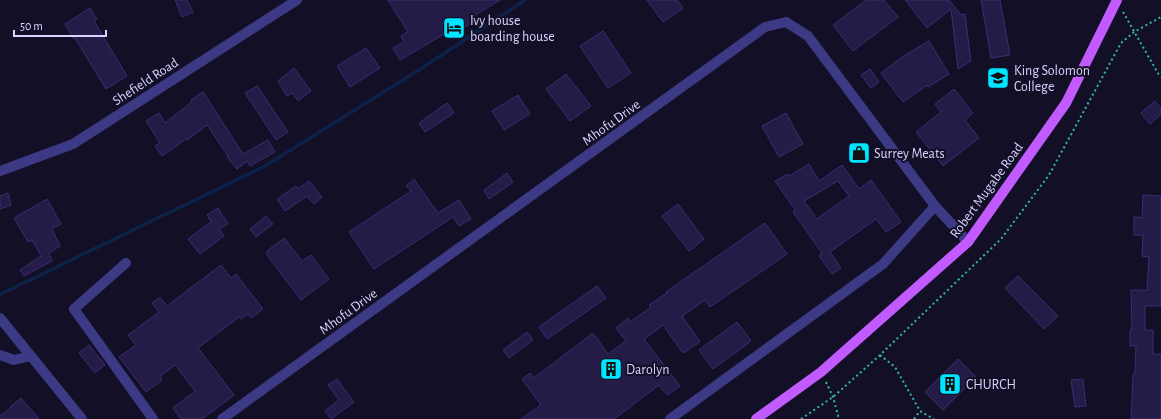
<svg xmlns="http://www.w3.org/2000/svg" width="1161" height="419" font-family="'Alegreya Sans',sans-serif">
  <rect width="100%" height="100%" fill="#130f26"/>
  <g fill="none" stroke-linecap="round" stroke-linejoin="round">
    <path stroke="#0c2248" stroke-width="3.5" d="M1,294L265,166L419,70L525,0"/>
  </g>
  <path fill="#241b47" stroke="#3b2d73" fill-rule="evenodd" d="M175,0H187L193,12L182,17Z
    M388,0H500L467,20L470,24L447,39L444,34L400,60L393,48L404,42L401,36L408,32Z
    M647,0H677L683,8L663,22Z
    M866,0H884L898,17L853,51L833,25Z
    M905,0H949L961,15L965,14L971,61L958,69L951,9L927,28Z
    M981,0H1000L1010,55L991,58Z
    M90,8L97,19L94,21L127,76L106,89L75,38L74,39L65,24Z
    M603,31L631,73L608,88L580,46Z
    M929,41L949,74L928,87L927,85L903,102L881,73L905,55Z
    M366,48L380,68L350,87L337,66Z
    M294,68L311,91L298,101L292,93L287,96L278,81Z
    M870,69L879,82L871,88L861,75Z
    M566,74L591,106L570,121L546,89Z
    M257,86L288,132L276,140L245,93Z
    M954,89L973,113L965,120L979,138L943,166L916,132L941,112L935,104Z
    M203,92L243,154L268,140L275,152L250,166L247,161L237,169L227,157L228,156L207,125L187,140L186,139L162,156L155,146L160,143L146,121L159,113L165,123L192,102L191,100Z
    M518,95L530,114L504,130L492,111Z
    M1155,101L1161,108V114L1150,124L1141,113Z
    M447,103L454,113L425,132L419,123Z
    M786,113L803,144L779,157L762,126Z
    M809,164L819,181L842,165L859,189L871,180L901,222L886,232L876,219L830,252L841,268L832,274L819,256L822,253L793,212L795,210L775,181L788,174L789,176ZM838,181L849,196L817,219L804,201Z
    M507,173L513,182L489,199L484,190Z
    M414,179L438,213L459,200L471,219L459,226L453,217L374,269L349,232L411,191L406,186Z
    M309,181L322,197L314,204L307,196L285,211L277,199L296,186L298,189Z
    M8,193L11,205L0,209V196Z
    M1143,195L1161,196V306H1145V330H1153V354H1161V419H1131L1133,374H1135L1136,346H1130V330H1132L1131,290H1147L1149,257L1142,256L1143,235H1134V217L1142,218Z
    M47,199L61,224L52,229L60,246L49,253L52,261L24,276L20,270L41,256L32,240L28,242L14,218Z
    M678,204L704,239L689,251L662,216Z
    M218,208L228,224L219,229L224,236L200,254L188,239L211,222L207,215Z
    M266,216L273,224L256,237L250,229Z
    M765,223L787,254L710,307L705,300L682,316L700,342L683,353L663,325L644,339L680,386L667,395L659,385L614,419H521L541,405L522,379L530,373L534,378L593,333L608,354L626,341L616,328L628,318L630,322L651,307L649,305L667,293L666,292Z
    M284,238L302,261L311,255L329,279L301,300L267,255V251Z
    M221,265L231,278L236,274L263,309L251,318L248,314L241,319L239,317L198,348L234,395L202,419H181L173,408L195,391L175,365L160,376L162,380L146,392L119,357L136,345L128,335L159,312L152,303L160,297L167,306Z
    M1018,276L1058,316L1044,329L1005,288Z
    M597,286L606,298L547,339L539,327Z
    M737,322L751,341L713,369L699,350Z
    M527,332L533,340L509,358L503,350Z
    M89,345L105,365L95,373L79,353Z
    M958,359L976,377L943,410L925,392Z
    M337,379L354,402L331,419L325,411L339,400L328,385Z
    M1083,379L1086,406L1075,407L1071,380Z
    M21,398L39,419H0V416L11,408L10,407Z"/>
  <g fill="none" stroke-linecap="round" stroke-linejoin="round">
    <path stroke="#2fb8b0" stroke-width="2" stroke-dasharray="2 3" stroke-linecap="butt" d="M1123,12L1159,75L1161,77
      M880,355L895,367L920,411L934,419
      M826,382L833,397L839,419
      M801,419L833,397L880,355L1001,239L1049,175L1121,43L1134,32L1161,17
      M914,419L920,411"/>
    <path stroke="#3d3a85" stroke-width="10" d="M0,171L73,144L297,0
      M126,263L74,309L153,419
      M0,318L82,419
      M0,355L14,360L31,356
      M222,419L765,27L786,22L808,36L935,206L968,242
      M670,419L883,264L935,206"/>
    <path stroke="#c25bff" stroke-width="10" d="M756,419L821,372L968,242L1066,103L1117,0"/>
  </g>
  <defs>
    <g id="hotel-square" transform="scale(1.15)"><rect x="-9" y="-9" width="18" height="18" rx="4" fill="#00e5ff" stroke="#130f26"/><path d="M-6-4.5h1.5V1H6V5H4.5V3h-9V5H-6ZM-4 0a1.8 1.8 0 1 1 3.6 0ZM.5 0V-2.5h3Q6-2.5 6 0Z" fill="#111"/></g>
    <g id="university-square" transform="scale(1.15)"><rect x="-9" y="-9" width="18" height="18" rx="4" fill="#00e5ff" stroke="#130f26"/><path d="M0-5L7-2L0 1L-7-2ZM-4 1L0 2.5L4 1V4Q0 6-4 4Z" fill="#111"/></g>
    <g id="shop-square" transform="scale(1.15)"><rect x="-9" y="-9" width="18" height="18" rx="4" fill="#00e5ff" stroke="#130f26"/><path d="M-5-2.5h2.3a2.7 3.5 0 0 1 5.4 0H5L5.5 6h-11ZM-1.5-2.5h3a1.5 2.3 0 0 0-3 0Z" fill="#111"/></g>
    <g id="building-square" transform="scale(1.15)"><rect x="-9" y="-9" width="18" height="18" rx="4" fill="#00e5ff" stroke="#130f26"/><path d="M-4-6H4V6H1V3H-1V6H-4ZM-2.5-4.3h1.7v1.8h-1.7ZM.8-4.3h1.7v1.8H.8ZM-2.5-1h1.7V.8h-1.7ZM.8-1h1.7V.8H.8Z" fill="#111"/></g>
  </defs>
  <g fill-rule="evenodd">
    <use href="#hotel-square" x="454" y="28"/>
    <use href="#university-square" x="998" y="78"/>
    <use href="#shop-square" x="859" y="153"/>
    <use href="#building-square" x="611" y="369"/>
    <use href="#building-square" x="950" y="384"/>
  </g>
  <g text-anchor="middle" stroke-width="4" stroke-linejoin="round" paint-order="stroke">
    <g font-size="14" fill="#d9d4ff" stroke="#130f26" text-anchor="start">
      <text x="470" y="25">Ivy house<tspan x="470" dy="16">boarding house</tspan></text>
      <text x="1014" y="75">King Solomon<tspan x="1014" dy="16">College</tspan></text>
      <text x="874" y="158">Surrey Meats</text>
      <text x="626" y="374">Darolyn</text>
      <text x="966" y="389">CHURCH</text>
    </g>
    <g font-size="14" fill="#d9d4ff" stroke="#130f26">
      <text transform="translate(145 81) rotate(-33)" y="5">Shefield Road</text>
      <text transform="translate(611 122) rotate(-36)" y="5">Mhofu Drive</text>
      <text transform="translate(986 190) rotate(-54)" y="5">Robert Mugabe Road</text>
      <text transform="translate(348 311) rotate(-36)" y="5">Mhofu Drive</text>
    </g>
  </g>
  <path d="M14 30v6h92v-6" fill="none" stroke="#d9d4ff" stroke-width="2"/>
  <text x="20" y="30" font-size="12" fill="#d9d4ff" stroke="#130f26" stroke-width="3" paint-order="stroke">50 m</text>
</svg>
